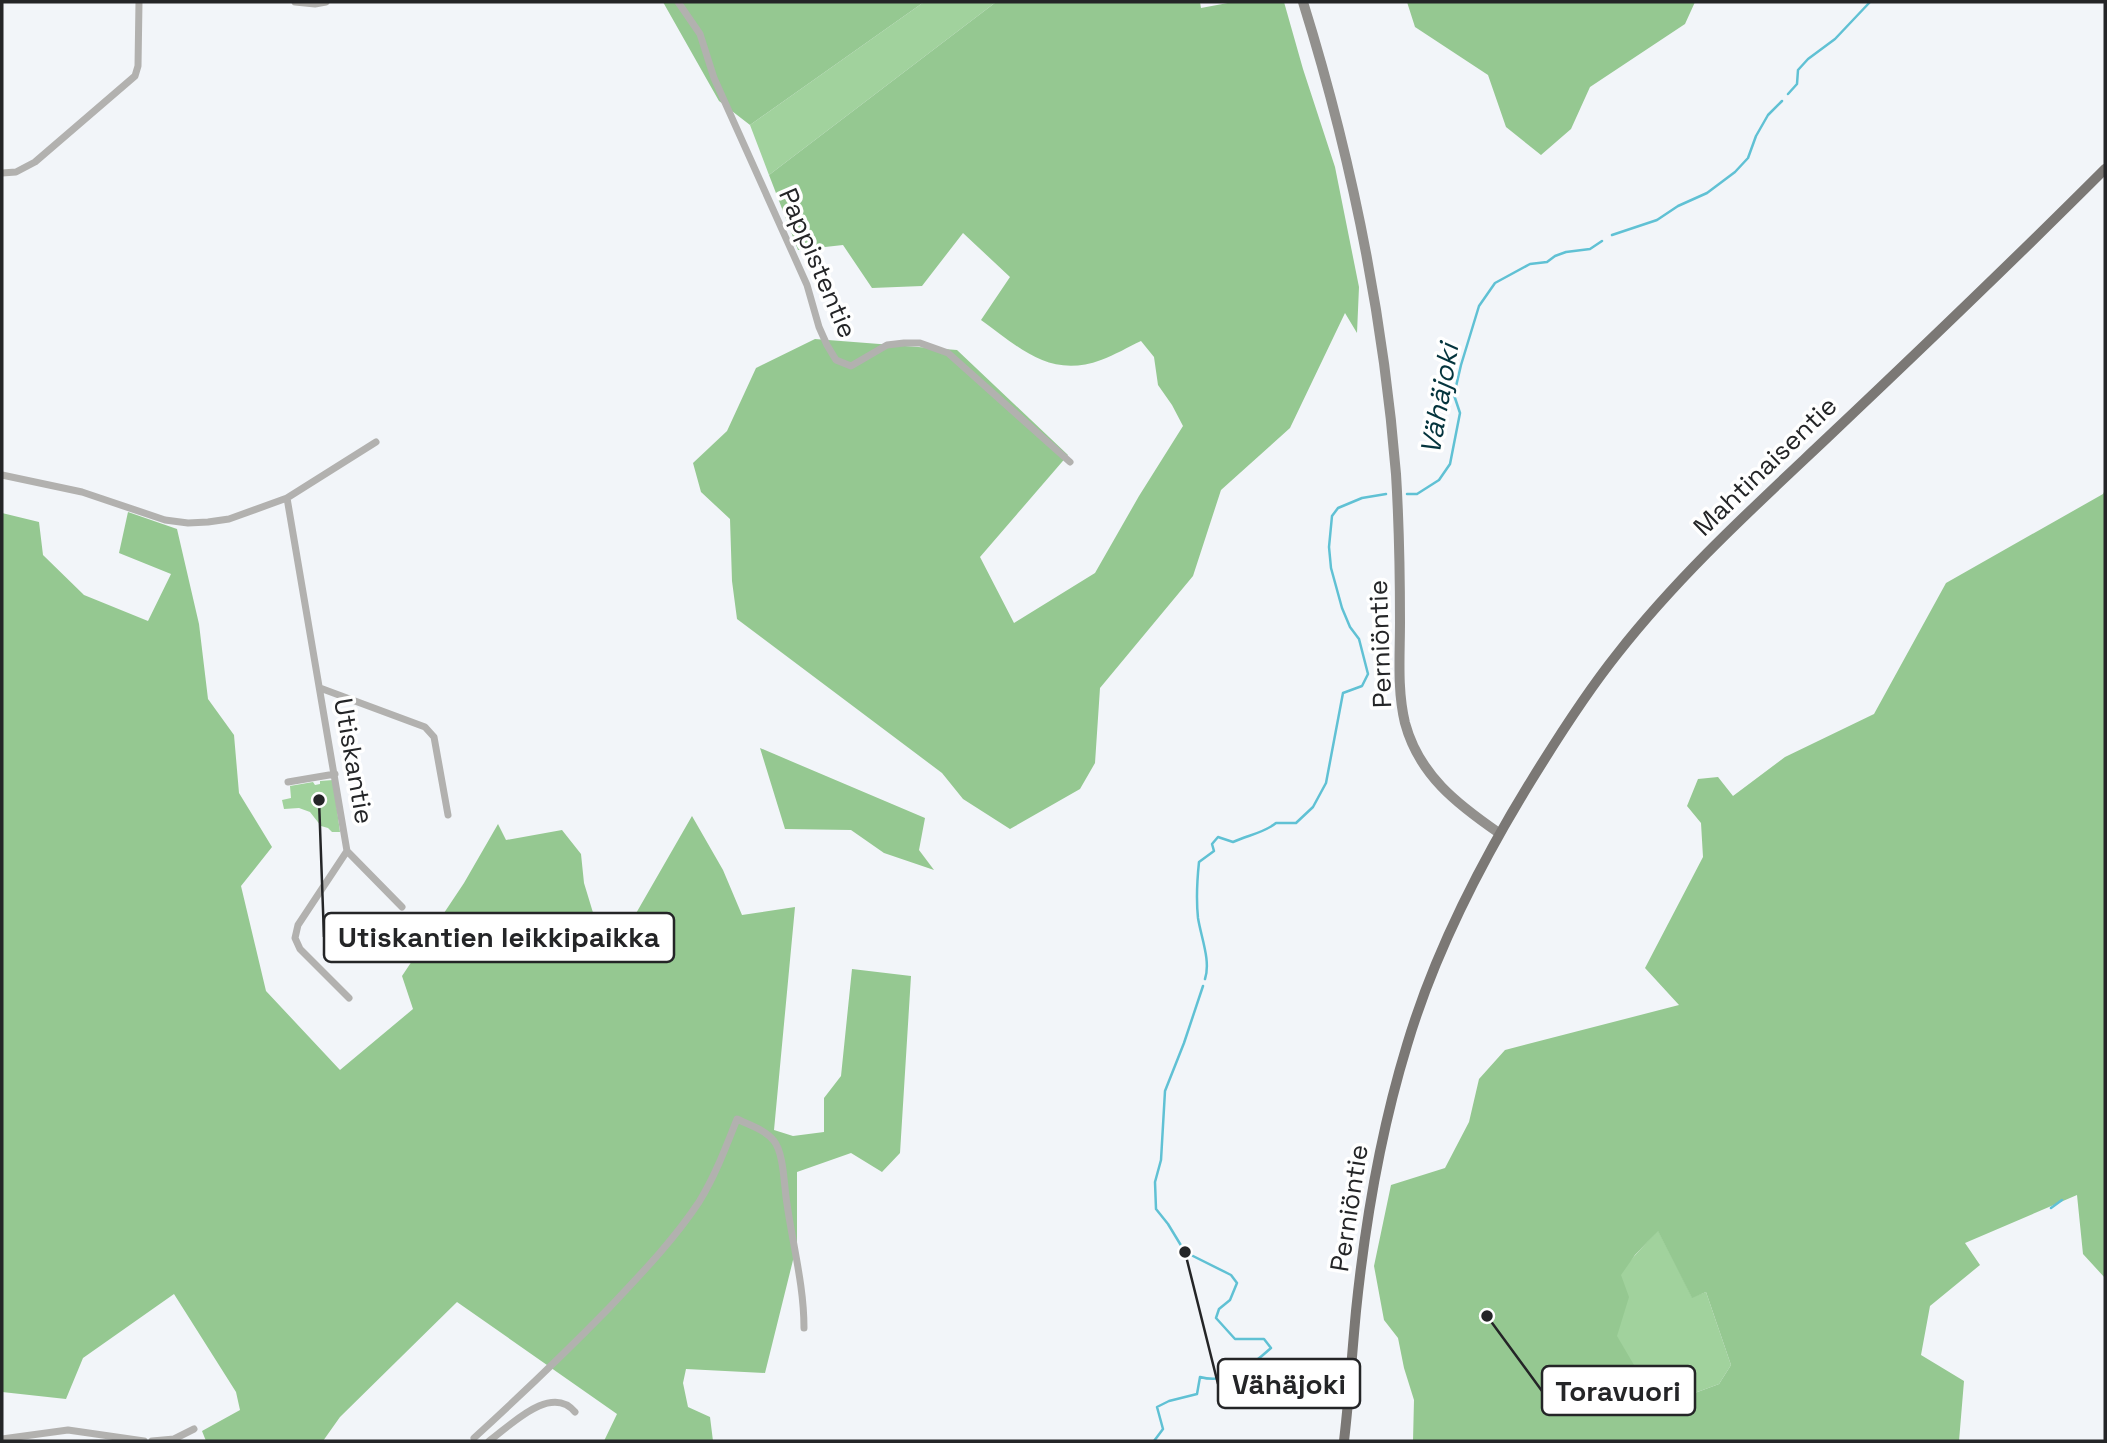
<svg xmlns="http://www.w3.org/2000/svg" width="2107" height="1443" font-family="'Space Grotesk',sans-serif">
  <rect width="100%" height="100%" fill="#f2f5f9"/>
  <path fill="#a1d29d" d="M924,2H996L769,175L750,125Z
    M333,780L340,832H332L328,828L321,826L310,812L299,808L284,809L282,800L291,798L290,786L313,782L315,785L320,784V781Z
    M1658,1230L1692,1297L1706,1292L1731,1365L1719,1384L1692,1394L1688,1405L1661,1411L1590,1305Z"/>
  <path fill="#95c891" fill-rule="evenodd" d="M663,2H924L750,125L719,101Z
    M996,2H1200L1201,8L1233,2H1284L1303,69L1335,167L1359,287L1357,333L1345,313L1290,428L1221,490L1193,576L1100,688L1095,763L1080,789L1010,829L963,799L942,773L737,619L732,581L730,519L701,492L693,463L727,431L756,368L815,339L957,350L1068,455L980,557L1014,623L1095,573L1139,496L1183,426L1172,405L1158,385L1154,357L1141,341C1128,347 1115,355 1101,360C1050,379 1020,348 981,320L1010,277L963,233L922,286L872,288L843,245L798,250L769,175Z
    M1407,2H1695L1685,24L1590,87L1571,129L1541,155L1506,127L1488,75L1415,27Z
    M2105,490V1278L2083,1254L2077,1195L1965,1243L1980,1265L1930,1306L1921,1355L1964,1381L1959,1441H1413L1414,1400L1404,1368L1398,1338L1384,1320L1374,1266L1391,1185L1445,1168L1469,1122L1479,1079L1505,1050L1679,1005L1645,968L1703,857L1701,823L1687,806L1698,779L1718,777L1733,796L1785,757L1874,714L1946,583L2103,494ZM1658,1231L1692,1298L1706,1292L1731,1365L1719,1384L1692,1394L1688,1405L1661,1411L1617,1336L1629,1297L1621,1275L1635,1255Z
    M128,512L177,529L199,624L208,699L234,735L239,793L272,847L241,886L266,991L340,1070L413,1009L402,976L464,883L498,824L506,840L562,830L581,854L584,883L608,962L692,816L723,870L742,915L795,907L774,1130L793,1136L824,1132V1098L841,1076L852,969L911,976L900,1153L882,1172L851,1153L797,1172V1244L765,1373L686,1369L683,1383L688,1407L710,1417L713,1441H604L617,1414L457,1302L340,1417L323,1441H206L202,1431L240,1410L236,1392L174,1294L83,1358L66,1399L2,1392V513L39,522L43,555L84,595L148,621L171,574L119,553Z
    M760,748L925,818L919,850L934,870L884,853L851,830L785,829Z"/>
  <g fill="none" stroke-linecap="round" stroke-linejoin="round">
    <path stroke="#60c1d4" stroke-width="2.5" d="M1788,94L1797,84L1798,70L1808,59L1835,39L1870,2
      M1612,235L1657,220L1678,206L1707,193L1735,172L1748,158L1756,136L1768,115L1782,101
      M1407,494H1417L1439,480L1450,464L1460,413L1454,395L1461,365L1479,306L1495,283L1530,264L1547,262L1555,256L1566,252L1590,249L1602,241
      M1205,979C1211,961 1201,937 1198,918C1196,899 1197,881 1199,862L1214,851L1212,844L1218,837L1233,842C1248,835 1264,833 1276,823H1296L1313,807L1326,783L1343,693L1362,686L1368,674L1359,639L1350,627L1342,608L1331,568L1329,547L1332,516L1338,508L1362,498L1386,494
      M2051,1208L2062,1200
      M1154,1441L1163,1429L1157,1407L1169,1401L1197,1394L1200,1377C1228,1385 1251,1366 1271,1348L1264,1339H1235L1216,1318L1219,1309L1230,1300L1237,1283L1231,1275L1185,1252L1168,1224L1156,1209L1155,1182L1161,1160L1165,1091L1184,1043L1203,986"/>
    <path stroke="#b2b1af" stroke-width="7" d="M295,2L315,4L326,2
      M678,2L700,34L714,78L807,285L819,327L827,345L836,360L851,366L887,345L904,343H920L948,353L1070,462
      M2,173L16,172L35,162L135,76L138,66L139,2
      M2,475L82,492L165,520L188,523L208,522L229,519L287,498L376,442
      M287,498L347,851L298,925L295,938L300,949L349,998
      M320,688L425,727L434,737L448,815
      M288,782L335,774
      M347,851L402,907
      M474,1438C520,1396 565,1353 609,1308C641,1274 673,1241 699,1202C715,1176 726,1147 737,1119C749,1125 766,1130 774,1141C784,1153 784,1187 787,1204C793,1246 804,1286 804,1328
      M2,1439L68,1430L144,1441
      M152,1441L174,1439L194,1429
      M489,1441C510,1426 551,1383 575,1412"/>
    <path stroke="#92908d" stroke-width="10" d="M1303,2C1351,156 1383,313 1396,474C1399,523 1400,573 1400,622C1400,655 1397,690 1405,723C1419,775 1457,804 1499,833"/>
    <path stroke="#7b7875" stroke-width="10" d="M1344,1441C1349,1398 1352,1354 1356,1311C1365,1223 1381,1130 1407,1045C1435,951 1480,864 1531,781C1558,737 1586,693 1618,653C1680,574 1755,506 1828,437C1921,349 2014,260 2105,169"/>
  </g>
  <g text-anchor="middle" stroke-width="7" stroke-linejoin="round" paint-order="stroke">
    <g font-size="26" fill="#242527" stroke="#fff">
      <text transform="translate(818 263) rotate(67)" y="9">Pappistentie</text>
      <text transform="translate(1765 466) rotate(-44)" y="9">Mahtinaisentie</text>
      <text transform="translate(1380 644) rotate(-92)" y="9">Perniöntie</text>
      <text transform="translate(354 761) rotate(80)" y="9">Utiskantie</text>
      <text transform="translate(1349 1208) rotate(-81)" y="9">Perniöntie</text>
    </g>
    <g font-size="28" font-style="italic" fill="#04343d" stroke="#fff">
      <text transform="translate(1439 399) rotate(-80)" y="10">Vähäjoki</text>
    </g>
  </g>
  <path fill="none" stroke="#242527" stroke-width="2.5" d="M319 800L324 937M1185 1252L1218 1384M1487 1316L1542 1391"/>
  <g fill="#242527" stroke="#fff" stroke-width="2.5">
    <circle cx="319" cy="800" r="7"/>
    <circle cx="1185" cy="1252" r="7"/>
    <circle cx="1487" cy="1316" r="7"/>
  </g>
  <g fill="#fff" stroke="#242527" stroke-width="2.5">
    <rect x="324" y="913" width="350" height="49" rx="7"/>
    <rect x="1218" y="1359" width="142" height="49" rx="7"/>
    <rect x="1542" y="1366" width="153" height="49" rx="7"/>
  </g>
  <g font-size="28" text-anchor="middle" font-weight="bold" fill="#242527">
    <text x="499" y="947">Utiskantien leikkipaikka</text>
    <text x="1289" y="1394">Vähäjoki</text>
    <text x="1618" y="1401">Toravuori</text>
  </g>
  <rect width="2107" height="1443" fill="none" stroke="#242527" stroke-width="7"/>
</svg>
